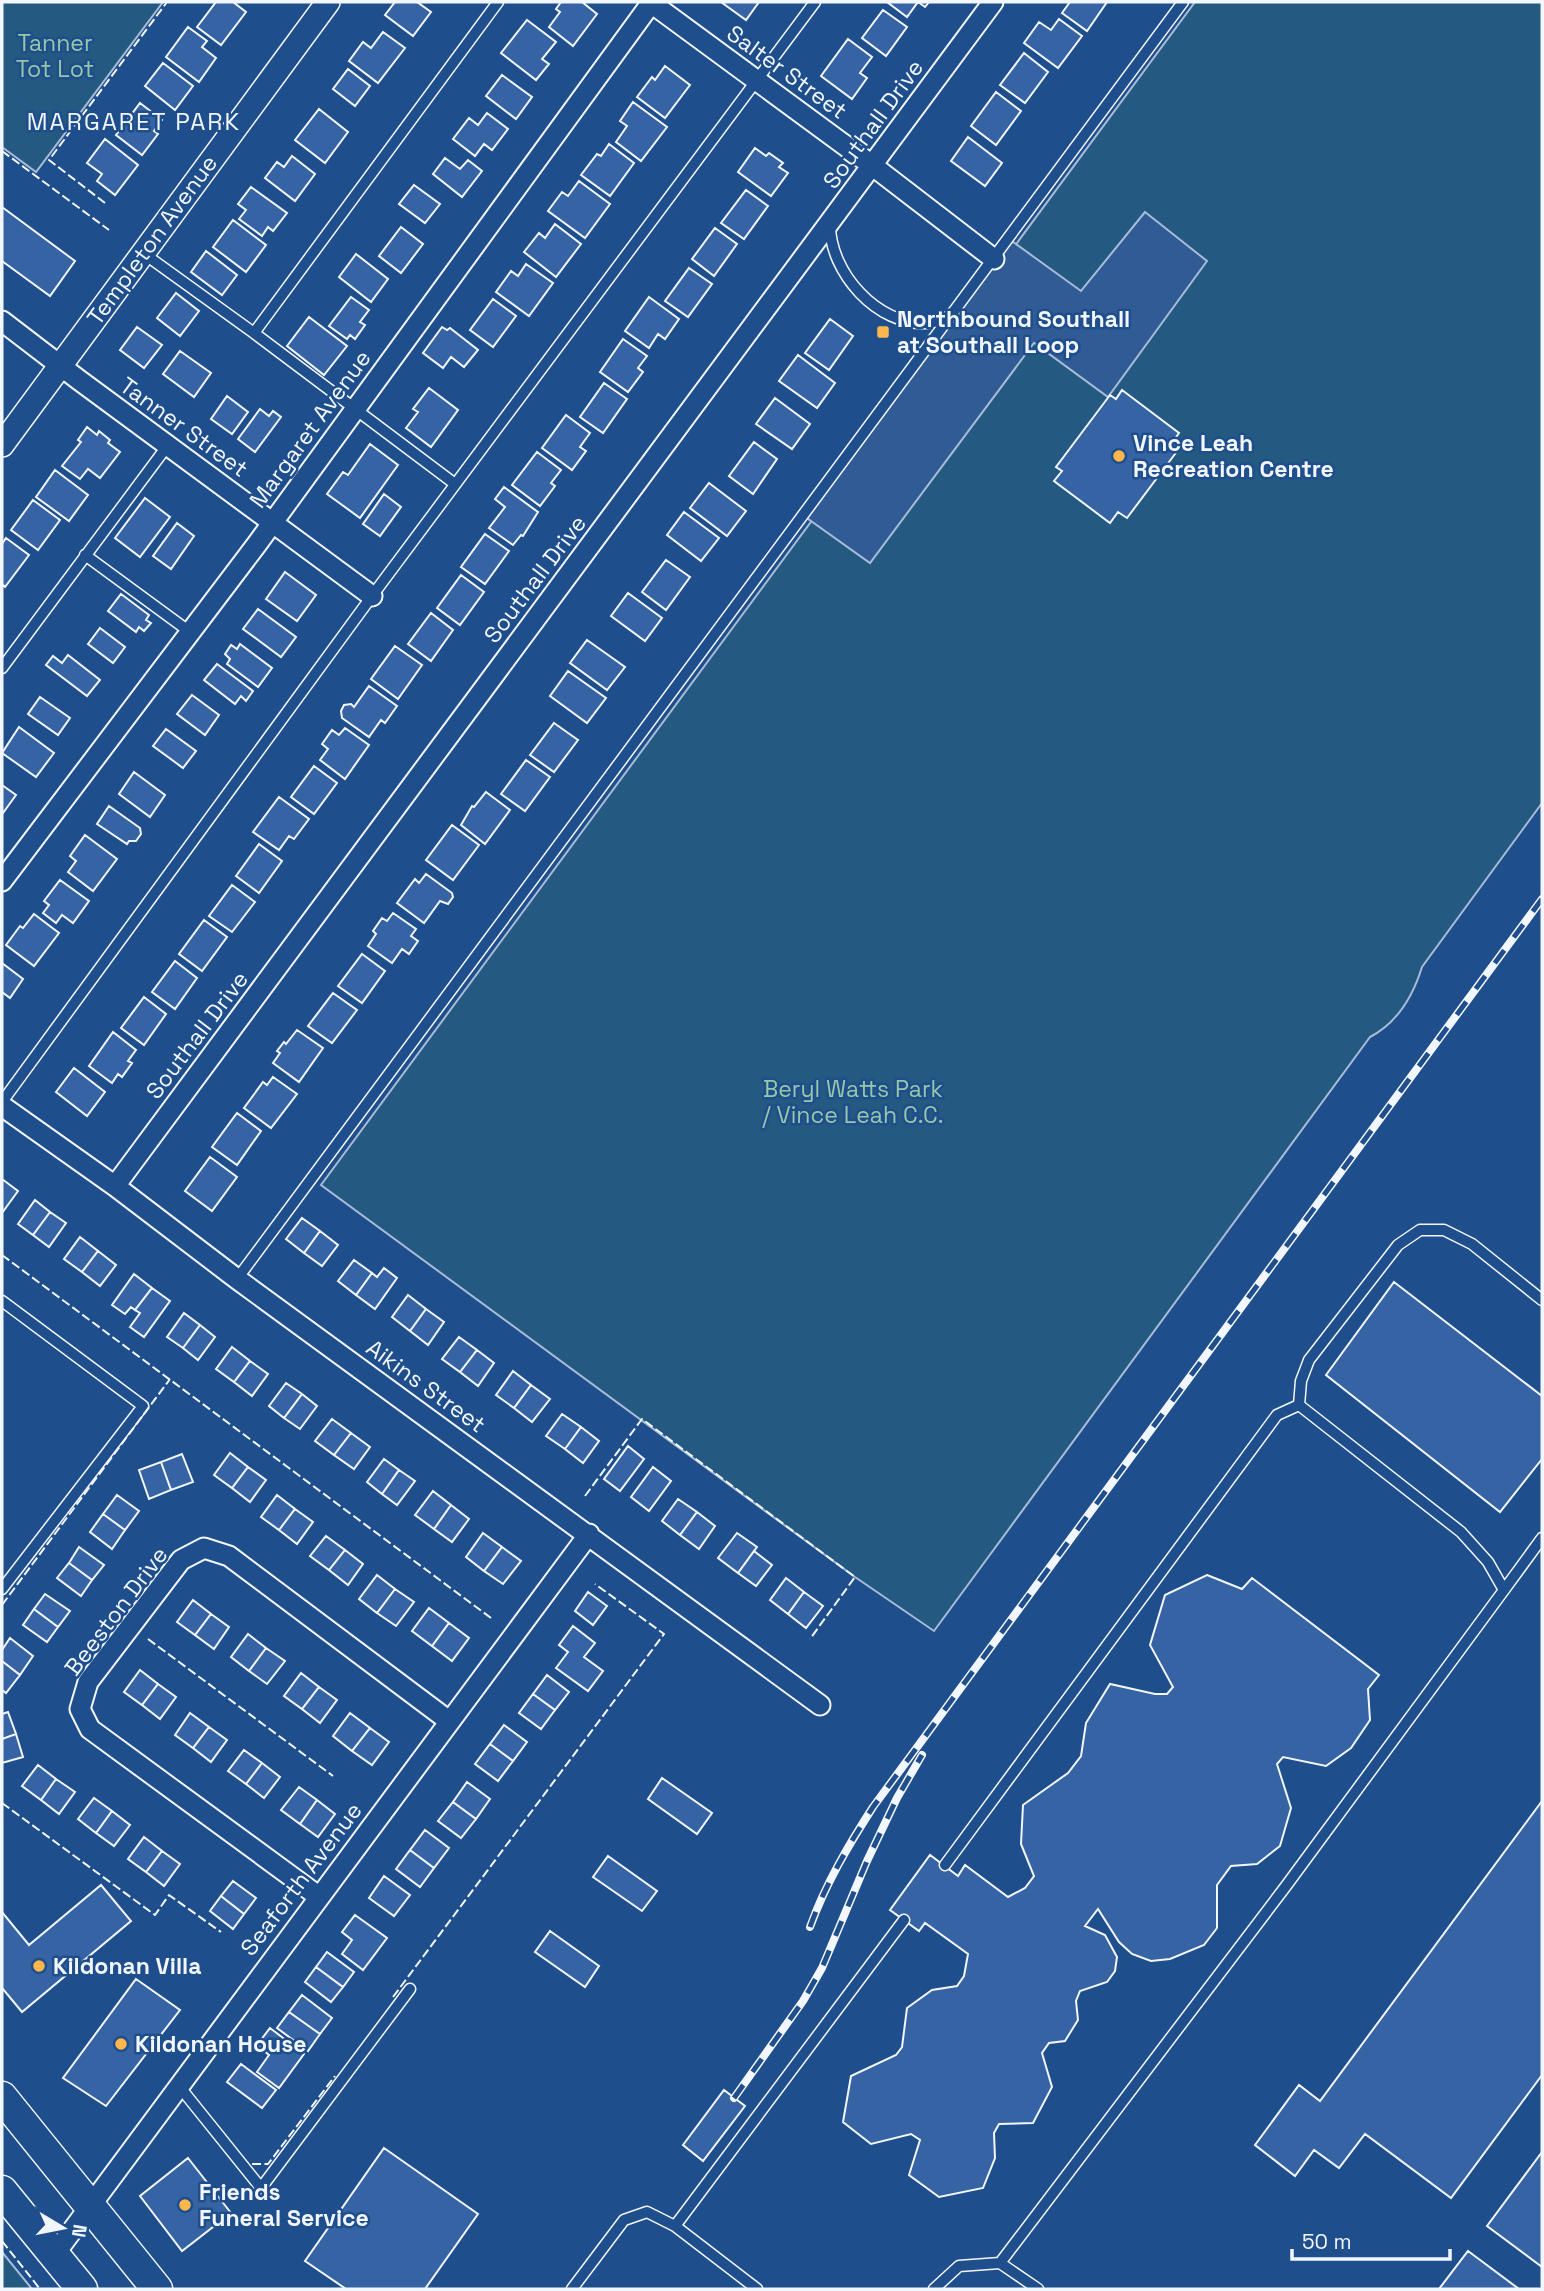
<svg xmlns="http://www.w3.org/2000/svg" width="1544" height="2291" font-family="'Space Grotesk',sans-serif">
  <rect width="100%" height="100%" fill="#1f4e8c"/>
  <path fill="#245a82" stroke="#a8bbd7" stroke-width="2" d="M2,2H163L36,172L2,147Z
    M1195,2H1542V803L1422,967C1413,996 1397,1023 1370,1037L934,1631L855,1577L321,1185Z
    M2,2252L32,2289H2Z"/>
  <path fill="#305b95" stroke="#a8bbd7" stroke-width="2" d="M1145,212L1207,261L1108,397L1034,343L870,563L804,516L1009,239L1081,291Z"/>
  <path fill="#3563a3" stroke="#f2f6ff" stroke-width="2" d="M216,2H233L246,12L221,45L197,27Z
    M395,2H417L431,12L413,36L385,15Z
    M561,2H582L597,14L573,46L549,27L560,12L556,9Z
    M721,2H759L746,20Z
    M887,2H929L925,7L918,2L907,17Z
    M1070,2H1107L1087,31L1062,13Z
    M883,10L907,27L886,56L862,38Z
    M1059,19L1082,36L1058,68L1024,43L1039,22L1051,30Z
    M527,20L556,42L542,59L549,64L536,80L501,53Z
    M188,27L207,41L202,47L216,58L199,82L166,57Z
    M383,32L405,48L378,83L349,61L363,42L371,48Z
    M848,39L872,57L860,73L867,78L852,99L821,76Z
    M1024,53L1048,72L1025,103L1000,85Z
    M163,63L193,86L175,110L145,86Z
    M665,66L690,85L665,118L637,97L652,77L655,80Z
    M348,69L370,86L355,106L333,89Z
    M502,75L532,97L516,119L486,96Z
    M996,92L1021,111L996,145L971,126Z
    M633,102L667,127L641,161L616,142L627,126L620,121Z
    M140,103L162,120L154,131L158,134L142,155L116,135Z
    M319,109L348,132L325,163L295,140Z
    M487,113L508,129L492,150L484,144L475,156L453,139L469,118L478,125Z
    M968,137L1002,163L985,186L951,161Z
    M105,139L138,165L115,195L97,181L102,174L87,163Z
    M609,144L634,163L610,196L581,175L597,154L601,156Z
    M755,148L766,156L769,153L783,163L779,167L788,173L771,196L738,172Z
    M292,156L315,174L295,201L265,178L277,162L284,167Z
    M445,158L460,169L468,160L482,171L462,197L433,174Z
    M579,181L610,204L585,238L548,211L562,192L568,196Z
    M414,185L440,204L425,223L399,204Z
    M251,187L287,213L273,231L268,227L262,236L239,219L246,210L238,204Z
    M746,190L768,206L744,239L721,223Z
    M2,207L75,261L50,296L2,261Z
    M233,220L266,245L246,272L213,247Z
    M555,224L581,244L556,277L524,252L539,233L545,238Z
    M401,227L423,244L401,273L379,256Z
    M715,228L737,244L714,276L692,259Z
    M206,251L237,275L222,295L191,272Z
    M356,254L388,279L371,302L339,277Z
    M526,264L553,283L529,316L496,292L511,271L518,276Z
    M689,268L712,284L688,317L665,301Z
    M176,293L199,311L180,336L157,318Z
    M351,297L369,310L360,322L365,325L355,339L350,335L347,339L329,326Z
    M649,297L679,319L665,339L658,334L649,348L625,331Z
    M493,299L516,316L493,347L470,330Z
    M309,317L347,346L324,375L287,346Z
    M830,319L853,336L829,370L805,353Z
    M137,327L162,345L144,368L120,350Z
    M442,327L447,330L450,328L478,350L464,367L451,357L443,368L423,353Z
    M623,339L647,356L638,368L643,372L628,392L600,372Z
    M180,351L211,373L194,397L163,374Z
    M798,355L835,383L817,408L779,381Z
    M604,383L627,399L603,433L580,417Z
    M429,388L458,410L431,447L406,428L418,412L413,409Z
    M1122,390L1179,433L1174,440L1181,446L1127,518L1118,512L1110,523L1054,481L1062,471L1056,467L1110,395L1116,399Z
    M227,396L248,412L232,434L211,419Z
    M775,398L810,424L792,449L756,424Z
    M260,409L269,416L273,411L281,417L255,452L238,439Z
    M566,415L590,433L580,447L586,451L572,470L542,448Z
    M87,427L97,435L99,431L110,440L108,443L120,452L100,478L88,469L80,479L62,466L81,442L78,440Z
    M754,442L777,459L753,494L729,476Z
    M370,444L398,465L360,518L327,494L343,472L348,475Z
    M537,452L561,470L551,483L555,486L540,506L512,485Z
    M55,470L88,495L69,521L36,497Z
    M709,483L746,511L727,536L690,508Z
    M504,487L538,512L523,536L521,535L513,545L489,528L505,507L495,499Z
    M384,494L401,507L380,536L363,524Z
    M145,498L170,517L140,557L115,538Z
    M33,500L60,520L38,550L11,530Z
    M684,512L719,538L701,561L667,535Z
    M177,523L194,536L171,569L153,556Z
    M485,534L509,551L485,584L461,567Z
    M6,538L29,555L5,587L2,584V544Z
    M666,560L690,577L666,610L642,592Z
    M285,572L316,595L297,621L266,599Z
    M461,575L484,592L460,625L437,608Z
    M628,593L662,618L645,641L611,616Z
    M121,594L149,615L146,620L151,623L144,631L139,627L136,632L108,611Z
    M258,609L296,637L281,657L243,629Z
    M431,613L453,630L431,661L408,644Z
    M100,628L125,647L113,663L88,644Z
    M587,640L625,667L607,690L570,663Z
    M240,644L272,668L258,687L227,664L230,659L225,654L231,645L237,649Z
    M395,646L422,665L398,699L371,679Z
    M68,655L100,680L87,696L46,665L53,656L62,663Z
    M217,664L253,691L246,701L241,696L235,704L204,680Z
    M568,671L606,698L587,723L550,696Z
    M369,686L397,706L385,723L381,720L369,737L342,718L341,711L344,705L351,704L354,707Z
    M192,695L219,715L205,735L177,714Z
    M40,697L70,718L58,735L28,714Z
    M554,723L578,740L554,772L530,755Z
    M19,727L54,753L36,777L2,753Z
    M345,728L369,745L345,779L320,760L328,749L322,744L332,730L339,735Z
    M166,729L196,751L183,768L153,746Z
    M526,760L550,777L525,811L501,794Z
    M314,766L337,783L314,814L291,797Z
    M134,772L165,795L150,817L119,794Z
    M2,785L16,795L3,813L2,812Z
    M486,792L510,810L485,844L461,825L472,806L474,807Z
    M279,797L309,819L294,839L289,836L279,850L253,832Z
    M109,806L140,828L141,834L136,841H129L127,844L97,824Z
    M452,825L479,845L453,880L426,860Z
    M85,835L117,859L93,891L68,872L76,861L70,856Z
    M259,844L282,861L259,893L236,876Z
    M426,874L452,893L453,897L448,904L440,901L424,923L397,903L415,879L419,883Z
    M60,880L89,901L73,923L62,915L56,923L43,913L49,905L44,901Z
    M232,885L255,902L232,932L209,916Z
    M393,913L416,929L411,936L418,941L409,954L402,949L392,963L368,946L376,934L373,931L382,918L387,921Z
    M34,914L59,933L34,966L6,945L20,926L23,928Z
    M204,920L227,937L202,971L179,954Z
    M362,954L385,971L362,1003L338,986Z
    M175,961L197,978L175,1009L152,992Z
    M2,963L23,979L10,998L2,992Z
    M333,993L357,1010L332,1043L308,1026Z
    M144,997L166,1014L144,1045L121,1028Z
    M297,1030L323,1048L299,1082L273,1063L280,1053L277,1051L284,1042L286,1044Z
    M113,1032L136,1050L128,1061L132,1063L122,1077L118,1074L112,1083L89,1066Z
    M74,1068L105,1092L87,1116L56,1092Z
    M273,1077L297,1094L271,1128L244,1108L263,1082L267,1085Z
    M237,1113L261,1131L237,1165L212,1147Z
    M210,1157L237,1177L212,1211L185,1191Z
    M2,1179L18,1191L2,1213Z
    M35,1200L50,1212L33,1235L18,1224Z
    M50,1212L66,1223L49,1247L33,1235Z
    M302,1218L320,1231L304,1253L286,1239Z
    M320,1231L338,1245L322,1266L304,1253Z
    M80,1237L98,1251L82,1272L64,1259Z
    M98,1251L116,1265L100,1286L82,1272Z
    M354,1260L372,1273L356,1295L338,1281Z
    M384,1268L397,1278L375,1309L356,1295L372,1273L377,1277Z
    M134,1274L152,1288L135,1310L131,1307L125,1314L112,1305Z
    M1394,1282L1542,1396V1459L1500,1512L1326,1375Z
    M152,1288L170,1301L144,1337L130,1327L140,1313L135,1310Z
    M408,1295L426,1309L410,1331L392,1317Z
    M426,1309L444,1322L428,1345L410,1331Z
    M184,1313L200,1325L183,1348L167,1337Z
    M200,1325L215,1337L198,1360L183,1348Z
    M459,1337L477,1350L460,1372L442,1359Z
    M232,1347L250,1361L234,1382L216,1369Z
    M477,1350L494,1363L478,1386L460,1372Z
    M250,1361L268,1374L252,1396L234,1382Z
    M513,1371L531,1385L514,1408L496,1395Z
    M286,1383L302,1394L284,1418L269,1406Z
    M531,1385L550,1399L532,1422L514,1408Z
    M302,1394L317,1406L300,1429L284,1418Z
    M562,1414L581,1427L565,1449L546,1436Z
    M332,1419L351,1433L334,1455L315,1441Z
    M581,1427L599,1441L583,1463L565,1449Z
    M351,1433L370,1447L354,1469L334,1455Z
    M628,1446L644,1459L620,1491L604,1479Z
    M230,1453L248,1467L232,1488L214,1475Z
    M182,1454L193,1482L171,1490L161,1462Z
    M384,1459L399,1470L382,1494L367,1482Z
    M161,1462L171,1490L149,1499L139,1470Z
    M248,1467L266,1480L250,1502L232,1488Z
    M653,1467L671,1481L649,1511L631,1497Z
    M399,1470L415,1481L397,1505L382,1494Z
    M433,1491L451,1505L434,1529L415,1515Z
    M117,1495L139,1511L125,1530L103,1514Z
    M277,1495L295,1509L279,1530L261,1517Z
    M678,1499L697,1512L680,1535L662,1521Z
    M451,1505L469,1519L452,1542L434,1529Z
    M295,1509L313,1522L297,1544L279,1530Z
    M697,1512L715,1526L699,1549L680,1535Z
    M103,1514L125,1530L112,1549L90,1532Z
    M483,1533L502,1547L484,1571L466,1557Z
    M737,1533L757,1547L738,1573L718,1558Z
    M326,1536L345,1550L329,1570L310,1556Z
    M79,1547L104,1565L92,1580L69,1563Z
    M502,1547L521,1561L503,1584L484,1571Z
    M345,1550L363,1564L348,1585L329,1570Z
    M754,1551L772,1565L756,1586L738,1573Z
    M69,1563L92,1580L81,1596L57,1578Z
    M377,1575L395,1589L377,1613L359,1599Z
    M1207,1575L1242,1589L1252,1578L1379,1675L1368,1689L1370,1720L1351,1748L1326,1766L1283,1757L1277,1764L1291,1808L1280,1846L1257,1864L1231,1866L1217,1885V1928L1204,1945L1170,1959L1151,1961L1132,1954L1119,1942L1098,1909L1085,1926L1105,1935L1117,1957L1115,1971L1107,1982L1080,1991L1076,2001L1078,2020L1065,2041L1049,2043L1042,2053L1052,2087L1033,2123L999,2124L994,2133L995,2158L983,2188L939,2197L909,2175L920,2140L911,2134L871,2144L843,2122L851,2076L896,2055L902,2047L907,2008L932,1990L957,1986L964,1976L968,1954L925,1923L919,1931L890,1910L930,1855L958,1876L965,1865L1008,1897L1025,1888L1034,1876L1021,1844L1023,1805L1068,1773L1081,1756L1086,1723L1110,1684L1155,1694H1167L1173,1687L1150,1645L1165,1595Z
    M786,1578L804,1592L788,1614L770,1600Z
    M395,1589L414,1602L396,1626L377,1613Z
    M588,1592L607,1606L593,1625L575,1611Z
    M804,1592L823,1606L806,1628L788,1614Z
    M45,1594L70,1611L58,1627L34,1609Z
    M193,1600L211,1614L195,1635L177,1622Z
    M429,1608L449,1623L432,1646L412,1631Z
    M34,1609L58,1627L47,1642L23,1625Z
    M211,1614L229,1627L214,1649L195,1635Z
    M449,1623L469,1638L452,1661L432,1646Z
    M573,1626L595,1643L584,1657L603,1671L588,1691L556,1668L568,1652L559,1645Z
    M248,1634L266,1648L249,1671L231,1657Z
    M10,1638L33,1656L20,1675L2,1661V1650Z
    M266,1648L285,1661L267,1684L249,1671Z
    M2,1661L20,1675L6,1693L2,1690Z
    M140,1670L158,1684L142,1705L124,1692Z
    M301,1673L319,1687L302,1709L284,1696Z
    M547,1675L569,1692L555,1710L533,1694Z
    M158,1684L176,1697L160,1719L142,1705Z
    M319,1687L337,1700L320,1723L302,1709Z
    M533,1694L555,1710L541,1729L519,1713Z
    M8,1712L16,1734L2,1739V1714Z
    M190,1713L209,1727L193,1748L175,1735Z
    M350,1713L370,1728L352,1751L333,1736Z
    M504,1725L527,1742L513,1761L490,1744Z
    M209,1727L227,1740L211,1762L193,1748Z
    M370,1728L389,1742L372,1765L352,1751Z
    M16,1734L23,1757L2,1763V1739Z
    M490,1744L513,1761L498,1781L475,1764Z
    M244,1750L262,1763L246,1784L228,1771Z
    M262,1763L280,1777L264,1798L246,1784Z
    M38,1765L56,1779L41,1800L22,1786Z
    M662,1778L712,1813L697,1834L648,1799Z
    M56,1779L75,1792L59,1814L41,1800Z
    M467,1782L490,1799L476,1819L453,1802Z
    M299,1787L317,1800L300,1824L281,1810Z
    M94,1798L112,1811L96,1833L78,1819Z
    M317,1800L335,1814L318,1837L300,1824Z
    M1542,1801V2075L1451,2198L1365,2134L1339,2168L1314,2150L1295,2176L1255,2145L1299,2085L1320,2101Z
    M453,1802L476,1819L461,1838L438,1821Z
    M112,1811L130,1825L114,1846L96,1833Z
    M425,1830L449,1848L434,1868L410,1850Z
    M144,1837L162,1851L146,1872L128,1859Z
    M410,1850L434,1868L420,1887L396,1869Z
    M162,1851L180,1864L164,1886L146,1872Z
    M608,1856L657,1891L642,1911L593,1877Z
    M384,1876L410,1895L394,1916L369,1898Z
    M233,1881L256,1898L244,1914L221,1896Z
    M101,1885L131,1921L22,2012L2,1988V1912L29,1945Z
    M221,1896L244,1914L233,1929L210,1911Z
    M355,1915L387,1938L363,1970L342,1954L352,1940L342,1932Z
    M550,1931L599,1966L585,1987L535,1952Z
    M327,1952L354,1972L343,1987L316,1967Z
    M316,1967L343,1987L331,2002L305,1982Z
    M136,1979L180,2010L106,2106L63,2078Z
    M302,1995L332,2018L320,2034L289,2012Z
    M289,2012L320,2034L308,2051L277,2028Z
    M270,2028L304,2054L279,2088L257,2072L269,2055L257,2045Z
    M241,2064L276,2090L262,2108L227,2082Z
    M724,2090L745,2106L703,2161L683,2145Z
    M384,2148L478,2214L425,2289H346L305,2261Z
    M1542,2152V2267L1487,2226Z
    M188,2158L231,2213L182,2251L140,2196Z
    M1468,2251L1519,2289H1439Z"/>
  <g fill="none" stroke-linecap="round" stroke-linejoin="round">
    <g stroke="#f2f6ff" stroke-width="13">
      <path id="service" d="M830,225C830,272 877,326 927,323C935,323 944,318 953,315
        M143,253L254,333L498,2
        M254,333L455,484
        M85,555L190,632
        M2,668L168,445
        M2,1102L372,596L815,2
        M237,1279L1183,2
        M2,1301L143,1406L2,1589
        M1299,1405L1301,1381L1309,1360L1398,1245L1420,1230H1444L1472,1244L1542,1300
        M945,1865L1277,1415L1299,1405L1461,1532L1488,1562L1504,1590L1542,1538
        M179,2086L261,2188L410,1989
        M675,2226L904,1920
        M1000,2263L1286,1886L1504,1590
        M572,2289L624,2220L647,2212L675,2226L757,2289
        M934,2289L959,2266L1000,2263L1038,2289"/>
    </g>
    <g stroke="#f2f6ff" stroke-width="23">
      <path id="minor" d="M650,2L873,166L994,259
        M2,321L79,380L372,596
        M2,881L257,544L652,2
        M2,1106L115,1186L237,1279L820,1705
        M115,1186L993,2
        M318,1896L90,1729L80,1709L88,1682L181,1560L204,1548L229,1556L449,1721
        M54,2255L589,1534"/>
    </g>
    <g stroke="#f2f6ff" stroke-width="26">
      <path id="tertiary" d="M2,445L328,2"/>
    </g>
    <g stroke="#f2f6ff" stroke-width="33">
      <path id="primary" d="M2,2097L157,2289
        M2,2191L82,2289"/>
    </g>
    <use href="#service" stroke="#1f4e8c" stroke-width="10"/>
    <use href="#minor" stroke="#1f4e8c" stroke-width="19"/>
    <use href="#tertiary" stroke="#1f4e8c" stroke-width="23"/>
    <use href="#primary" stroke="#1f4e8c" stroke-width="30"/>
    <g stroke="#f2f6ff" stroke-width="8">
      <path id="rail" d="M810,1927C826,1883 848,1846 873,1807L1542,899
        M734,2098L803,2001L822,1968L867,1861L897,1798L922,1755"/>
    </g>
    <use href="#rail" stroke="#1f4e8c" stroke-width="5" stroke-dasharray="16" stroke-linecap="butt"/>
    <path stroke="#f2f6ff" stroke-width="2" stroke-dasharray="9 3.5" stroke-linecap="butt" d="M2,151L109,230
      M105,203L49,160L167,2
      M2,1255L491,1618
      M585,1496L642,1419L855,1577L810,1639
      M2,1605L170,1379
      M148,1639L333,1776
      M2,1803L155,1915L169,1895L221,1932
      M393,1997L664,1634L595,1584
      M252,2164H268L335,2076
      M2,2241L40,2289"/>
  </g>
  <g fill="#ffb74d" stroke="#1f4e8c" stroke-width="2.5">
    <rect x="876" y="325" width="14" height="14" rx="3.5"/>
    <circle cx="1119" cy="456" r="7"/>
    <circle cx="39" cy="1966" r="7"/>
    <circle cx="121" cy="2044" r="7"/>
    <circle cx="185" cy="2205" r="7"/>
  </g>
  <g text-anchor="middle" stroke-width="5" stroke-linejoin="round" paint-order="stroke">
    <g font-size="23" fill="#97c8a6" stroke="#1f4e8c">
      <text x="55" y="51">Tanner<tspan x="55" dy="26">Tot Lot</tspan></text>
      <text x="853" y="1097">Beryl Watts Park<tspan x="853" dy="26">/ Vince Leah C.C.</tspan></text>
    </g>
    <g font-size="23" fill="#f2f6ff" stroke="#1f4e8c">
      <text transform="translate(787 72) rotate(36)" y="8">Salter Street</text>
      <text transform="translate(873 124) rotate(-54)" y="8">Southall Drive</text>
      <text transform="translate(152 240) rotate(-54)" y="8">Templeton Avenue</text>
      <text transform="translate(184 427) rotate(36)" y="8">Tanner Street</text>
      <text transform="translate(310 429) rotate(-54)" y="8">Margaret Avenue</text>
      <text transform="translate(535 579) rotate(-53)" y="8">Southall Drive</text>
      <text transform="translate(197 1035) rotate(-53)" y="8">Southall Drive</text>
      <text transform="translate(426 1386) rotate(36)" y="8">Aikins Street</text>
      <text transform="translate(116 1611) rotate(-53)" y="8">Beeston Drive</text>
      <text transform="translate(301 1879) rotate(-53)" y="8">Seaforth Avenue</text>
    </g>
    <g font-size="23" font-weight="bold" fill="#f2f6ff" stroke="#1f4e8c" text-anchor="start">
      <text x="897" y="327">Northbound Southall<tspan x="897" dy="26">at Southall Loop</tspan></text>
      <text x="1133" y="451">Vince Leah<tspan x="1133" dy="26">Recreation Centre</tspan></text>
      <text x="53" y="1974">Kildonan Villa</text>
      <text x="135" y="2052">Kildonan House</text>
      <text x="199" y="2200">Friends<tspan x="199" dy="26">Funeral Service</tspan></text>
    </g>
    <g font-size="24" letter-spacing="2" fill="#f2f6ff" stroke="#1f4e8c">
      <text x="134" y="130">MARGARET PARK</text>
    </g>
  </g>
  <rect width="1544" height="2291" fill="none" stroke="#f2f6ff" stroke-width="7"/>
  <g transform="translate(63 2228) rotate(100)" stroke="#1f4e8c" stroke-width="5" paint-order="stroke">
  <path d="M0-5L12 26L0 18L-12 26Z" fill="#f2f6ff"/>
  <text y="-10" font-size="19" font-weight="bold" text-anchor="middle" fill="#f2f6ff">N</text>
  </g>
  <path d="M1292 2249v10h158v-10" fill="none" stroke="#f2f6ff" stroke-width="3.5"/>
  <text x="1302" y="2249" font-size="21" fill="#f2f6ff" stroke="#1f4e8c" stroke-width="5" paint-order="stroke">50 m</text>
</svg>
